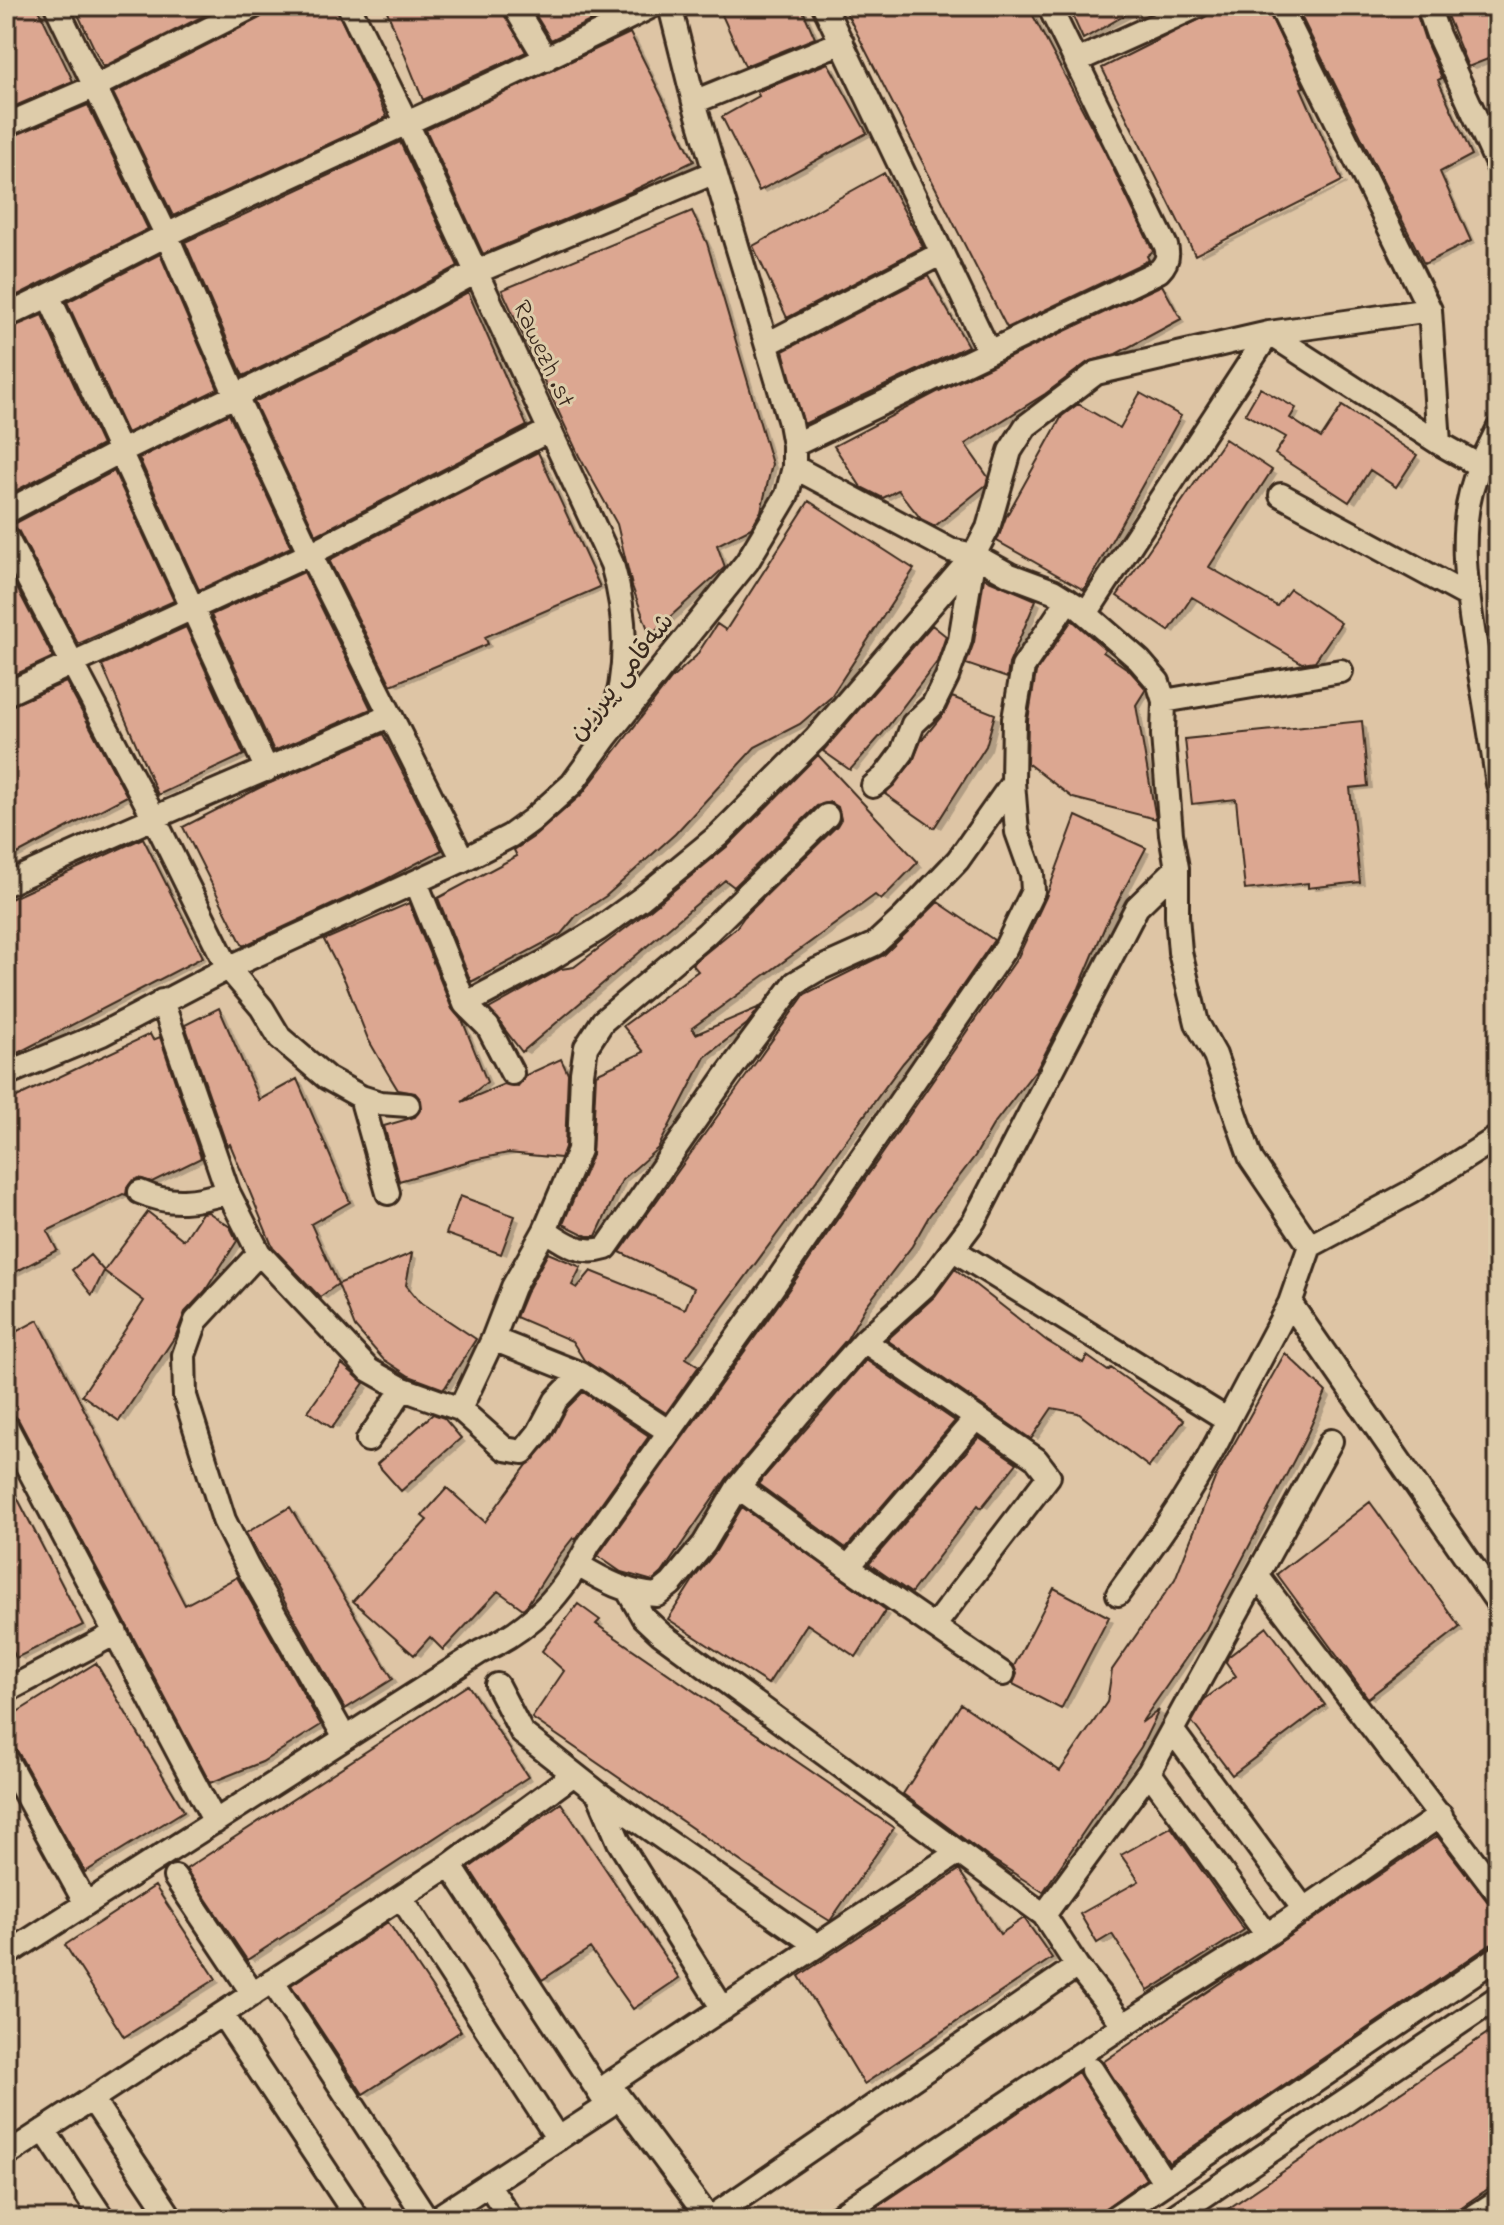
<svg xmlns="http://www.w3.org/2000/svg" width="1504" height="2225" font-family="'Indie Flower','Playpen Sans Arabic',sans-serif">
  <rect width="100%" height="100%" fill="#dec5a5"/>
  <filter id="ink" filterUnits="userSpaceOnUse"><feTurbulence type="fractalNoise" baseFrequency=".0125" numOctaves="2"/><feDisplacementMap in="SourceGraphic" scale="16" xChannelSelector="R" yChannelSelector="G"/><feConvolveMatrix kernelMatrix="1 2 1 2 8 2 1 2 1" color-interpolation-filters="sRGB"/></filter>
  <g filter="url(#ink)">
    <path fill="#0003" d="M6,6H41L78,84L6,115Z
      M76,6H234L110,68L105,65Z
      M268,6H337L392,120L180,218L175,215L268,14Z
      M388,6H507V17L530,56L430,102L424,99Z
      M533,6H633L558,42L552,39Z
      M721,6H804L820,41L753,68L747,65Z
      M844,6H1032L1157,254L1152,259L1154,263L1015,330L1009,326Z
      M1070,6H1154L1090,40L1085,37Z
      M1230,6H1274L1272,16L1309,90L1306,92L1344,178L1197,252Z
      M1298,6H1420V15L1447,82L1442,84L1477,158L1444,175L1475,244L1431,266L1426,263Z
      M1445,6H1498V60L1476,69L1470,66Z
      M630,35L636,38L698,165L629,198L490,256L485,252Z
      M828,65L834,68L872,136L766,193L760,189Z
      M88,107L94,110L152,232L6,306V140Z
      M400,144L406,147L462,269L354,328L250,378L244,375Z
      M884,175L890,178L928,250L794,320L789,316Z
      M1346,182L1347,184L1202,257L1199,255Z
      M691,213L697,216L712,248L777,468L767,514L757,531L721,548L730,571L657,637L652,634L634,586Z
      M159,257L165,260L222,392L134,434L128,431Z
      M928,278L934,282L973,350L812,426L806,423L786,352Z
      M1162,287L1168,290L1185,323L1051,397L969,448L993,482L991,488L942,528L923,517L903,493L890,500L863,486Z
      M468,294L474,298L531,428L324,537L318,533Z
      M42,317L47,320L106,448L18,496L6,487V332Z
      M1260,391L1300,413L1295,423L1322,440L1343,408L1421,460L1402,488L1377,472L1356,504L1278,453L1289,436Z
      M1140,396L1185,421L1090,591L999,540L1121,430Z
      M229,416L235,420L296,550L207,591L201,588Z
      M1226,441L1277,475L1214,571L1278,608L1296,595L1345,628L1321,664L1310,665L1199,599L1175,633L1120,596Z
      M538,454L544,457L604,590L489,640L492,647L399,687L393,684Z
      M114,473L119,476L178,604L85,645L79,642Z
      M810,504L918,574L836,701L806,727L761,750L681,837L612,898L582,919L565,939L478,984L473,981L520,857L536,838L583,796L726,632Z
      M6,562L58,660L6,684Z
      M303,575L309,578L375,712L281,753L275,749Z
      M1035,601L1041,605L1015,668L1013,679L974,667Z
      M1078,626L1110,654L1107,657L1135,676L1150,693L1141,709L1160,821L1074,797Z
      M185,629L191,632L249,758L165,797L159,794Z
      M938,631L951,641L943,665L857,771L851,768Z
      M66,684L72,687L131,800L6,865V708Z
      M953,700L1000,719L992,750L941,829L888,794L915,762Z
      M1361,723L1367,727L1373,789L1355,791L1365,885L1316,890L1309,886L1253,892L1247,889L1238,802L1199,806L1193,802Z
      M383,736L389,739L447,854L391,883L250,948L245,944Z
      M819,758L923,867L888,902L881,898L697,1032L699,1035L760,1009L764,1012L753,1027L711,1060L663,1151L627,1182L602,1238H594L565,1223L648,1053L701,972L838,827L843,819L837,804L823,808L741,889L731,882L529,1054L523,1051L574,969L652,910L730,846Z
      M1077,819L1150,853L1111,928L1085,991L1044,1070L998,1128L981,1159L935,1219L918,1250L871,1309L852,1342L733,1481L667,1577L659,1583L622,1571L784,1299L1020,958L1047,898Z
      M143,840L149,843L207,960L6,1065V903Z
      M409,905L415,908L457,1014L468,1027L492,1085L478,1097L519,1088L561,1061L567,1065L573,1078L570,1151L566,1160L516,1155L480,1162L407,1183L401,1180L416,1119L424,1107L419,1095L399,1089Z
      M944,908L998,945L938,1032L909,1066L691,1362L703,1371L672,1414L585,1359L574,1340L524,1320L580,1269L585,1272L577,1289L686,1311Z
      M219,1010L225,1013L263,1101L297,1081L303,1084L355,1205L316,1227L342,1285L412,1255L417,1258L411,1290L425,1307L480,1343L451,1390L417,1378L342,1288L327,1299L321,1296L233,1146L228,1144Z
      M150,1036L165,1043L206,1161L159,1184L146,1180L138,1183L130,1196L52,1234L61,1254L6,1282V1110Z
      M214,1218L236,1232L242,1245L210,1294L191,1315L172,1354L126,1422L84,1395L147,1300L110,1273L98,1296L75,1270L91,1257L106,1272L185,1242Z
      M514,1218L520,1221L507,1256L454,1236Z
      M38,1322L44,1325L188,1606L237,1579L243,1582L326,1728L269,1764L218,1785L212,1781L20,1418L6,1399V1339Z
      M1053,1346L1083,1366L1117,1374L1188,1425L1156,1468L1083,1415L1059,1409L1038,1440L1032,1437Z
      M1290,1359L1331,1397L1310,1442L1211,1632L1157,1711L1164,1715L1146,1750L1049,1893L988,1854L1061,1774L1108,1702L1176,1580Z
      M872,1365L960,1425L853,1550L847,1546Z
      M348,1369L369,1388L339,1429L333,1426Z
      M583,1395L654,1440L564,1560L530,1610L504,1593L450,1651L436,1640L421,1657L415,1654L356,1601L486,1523L552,1442Z
      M443,1420L466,1442L408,1493L402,1490Z
      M985,1442L1021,1468L988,1509L984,1507L917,1595L912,1592Z
      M6,1473L87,1629L24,1660L18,1657L6,1633Z
      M1370,1504L1376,1508L1464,1631L1374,1700L1369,1697Z
      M290,1509L296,1512L398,1683L352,1711L346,1708Z
      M748,1513L890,1615L863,1658L813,1626L774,1686L670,1618Z
      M1055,1591L1114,1622L1067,1710L1015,1683Z
      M584,1609L604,1625L600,1629L898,1833L835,1923L567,1671Z
      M1268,1630L1273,1633L1329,1708L1239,1777L1234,1774L1239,1676Z
      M96,1666L101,1669L188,1814L92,1874L86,1871L20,1751L6,1736V1722Z
      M468,1687L474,1690L533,1780L255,1962L249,1959L189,1870Z
      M561,1805L567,1808L683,1981L640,2010L634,2007L595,1952L549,1982L544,1979Z
      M1171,1829L1178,1833L1250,1934L1156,1994L1149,1990L1117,1938L1105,1945L1099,1941L1142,1881Z
      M1437,1838L1446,1844L1498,1910V1951L1180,2167L1170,2162Z
      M959,1873L965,1876L1003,1934L1024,1920L1030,1923L1057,1961L871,2085L866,2082Z
      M155,1889L161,1892L220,1983L131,2039L126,2036Z
      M388,1925L393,1928L465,2034L370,2096L364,2093Z
      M1498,2029V2192L1458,2219H1216Z
      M1079,2075L1088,2080L1154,2185L1103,2219H863Z"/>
    <path fill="#dca791" stroke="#3b2a1e" stroke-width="2" d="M6,6H37L73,81L6,110Z
      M74,6H223L103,67Z
      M268,6H335L387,117L173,216L113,93L260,18L266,13Z
      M385,6H500L526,52L423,100Z
      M530,6H617V8L551,40Z
      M718,6H801L815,38L745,66Z
      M843,6H1028L1105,152L1153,251L1147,256L1149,260L1007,328Z
      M1068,6H1141L1083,39Z
      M1226,6H1266L1304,87L1301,88L1342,181L1195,255L1102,68Z
      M1296,6H1414L1425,40L1442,78L1438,80L1472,155L1440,172L1471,241L1424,264Z
      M1443,6H1498V55L1468,67Z
      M630,33L694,161L630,192L483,254L426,130Z
      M828,63L867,133L759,191L722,117L759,96L757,92Z
      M88,105L148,229L6,301V139Z
      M400,142L458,266L348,326L243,376L185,242Z
      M884,173L923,247L787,318L753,246Z
      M692,211L707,243L772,464L761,511L751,528L717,545L725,567L650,635L632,586L617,524L579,456L502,290Z
      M160,254L218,389L127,433L67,302Z
      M928,276L968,346L804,424L783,351Z
      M1162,285L1181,319L1116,354L1088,362L1045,394L965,444L988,477L986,485L935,526L921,519L898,490L883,498L861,487L834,446L937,392Z
      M468,292L527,426L316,535L254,402L360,351Z
      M42,315L102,445L6,496V330Z
      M1260,388L1296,408L1290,418L1321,438L1342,406L1417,455L1396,487L1370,470L1349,502L1275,454L1286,437L1245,414Z
      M1140,393L1181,416L1084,590L997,541L1006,517L1062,416L1078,404L1120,428Z
      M229,414L291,547L199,590L139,458Z
      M1225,439L1272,470L1209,567L1277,606L1290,589L1341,623L1315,661L1302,663L1192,597L1169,631L1117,596Z
      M538,452L600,587L485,637L488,644L391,685L329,560Z
      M114,471L174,601L78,644L18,530L12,525Z
      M809,501L914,569L830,698L800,724L755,747L675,834L606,896L576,916L561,934L471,982L438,898L517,856L514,850L535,836L582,794L671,679L696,656L717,624L726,630Z
      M6,567L53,657L6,679Z
      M304,572L371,709L274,751L211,615Z
      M984,578L1036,600L1009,664L1007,678L966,664L974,642Z
      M1072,620L1105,649L1103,652L1129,670L1146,689L1136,705L1156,819L1073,798L1027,763L1028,720L1036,672Z
      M932,625L946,636L937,662L882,734L850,770L823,751Z
      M186,627L244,755L158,795L102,665Z
      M66,682L127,796L6,860V708Z
      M952,697L995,714L986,746L934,828L885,794L913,761L921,741L945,712Z
      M1362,721L1368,786L1350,788L1360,882L1308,888V883L1245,890L1236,799L1192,804L1185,739Z
      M383,734L442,850L385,880L243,946L183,827L261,787Z
      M818,755L918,862L881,900L875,895L692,1028L696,1034L760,1007L747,1024L705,1057L658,1148L622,1180L596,1236H587L563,1224L592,1155L596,1074L644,1052L623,1026L698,971L692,964L736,928L744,917L837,826L841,819L838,807L830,802L817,806L734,887L725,880L522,1052L489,1009L561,969L574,967L651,909L729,845Z
      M1076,816L1146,848L1106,924L1079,988L1038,1067L993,1125L975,1156L929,1216L912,1246L866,1306L847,1339L727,1478L662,1573L653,1581L621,1572L598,1556L601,1551L783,1298L1018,957L1046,897Z
      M143,838L203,957L6,1059V901Z
      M938,902L994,940L932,1030L903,1063L686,1358L699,1366L666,1413L584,1360L572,1341L516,1317L526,1293L548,1253L581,1267L572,1285L577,1288L591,1271L685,1309L694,1288L620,1252L805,994L884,955Z
      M409,903L452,1009L463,1022L487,1082L462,1102L504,1084L518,1086L526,1075L561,1059L568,1074L565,1147L561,1158L508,1153L473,1160L399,1181L384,1126L415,1117L422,1107L421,1100L415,1093L398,1090L387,1072L368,1039L345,981L324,940Z
      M219,1008L259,1100L297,1079L350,1202L311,1224L338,1284L320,1297L273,1248L230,1144L227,1146L185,1025Z
      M150,1034L153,1040L160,1037L201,1158L152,1182L139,1178L132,1181L127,1188L126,1195L123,1194L47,1231L57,1250L6,1277V1102Z
      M460,1196L515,1216L501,1254L446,1234Z
      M148,1212L184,1240L202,1213L208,1212L230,1227L237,1241L205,1291L185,1312L176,1335L119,1421L82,1395L144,1301L104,1271Z
      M412,1253L406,1285L419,1301L476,1339L444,1389L409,1376L383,1359L355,1327L338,1284Z
      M90,1255L104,1271L92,1295L72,1270Z
      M955,1269L1047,1341L1083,1363L1087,1356L1108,1371L1111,1368L1184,1420L1149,1467L1078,1413L1052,1408L1031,1439L887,1340L935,1296Z
      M38,1320L185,1605L237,1577L321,1725L262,1762L210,1783L18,1419L11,1413L6,1403V1337Z
      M1285,1353L1326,1392L1305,1439L1206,1629L1141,1723L1159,1710L1141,1747L1043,1892L987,1856L903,1794L961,1704L1060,1771L1107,1702L1112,1670L1175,1579L1216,1476Z
      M866,1360L955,1421L846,1548L758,1484Z
      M342,1364L364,1383L332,1428L308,1411Z
      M583,1392L649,1436L575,1540L573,1538L558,1557L527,1605L523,1609L498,1591L443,1650L430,1637L414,1655L353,1601L427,1520L422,1516L447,1488L485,1522L527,1465L550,1441L567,1408Z
      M433,1414L444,1418L461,1438L401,1491L377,1464Z
      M979,1437L1017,1463L981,1508L978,1505L911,1593L869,1564Z
      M6,1476L83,1625L16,1658L6,1637Z
      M1370,1502L1460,1627L1368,1698L1277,1574Z
      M290,1507L393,1679L345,1709L246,1533Z
      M742,1507L886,1610L856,1657L807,1624L768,1684L668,1619L695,1577L716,1551Z
      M1054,1588L1109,1617L1061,1709L1013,1684L1017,1674L1014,1666Z
      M578,1604L600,1620L596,1624L894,1828L830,1921L804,1905L532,1718L564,1671L542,1651Z
      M1267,1627L1325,1705L1232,1775L1192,1722L1205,1699L1236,1676L1226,1662L1228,1657Z
      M96,1663L184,1811L85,1872L18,1752L6,1740V1719Z
      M468,1685L528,1777L247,1960L186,1869Z
      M561,1803L679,1978L633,2009L590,1948L542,1980L469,1868Z
      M1171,1827L1244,1930L1148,1991L1112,1934L1097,1943L1080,1914L1139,1881L1121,1855Z
      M1437,1836L1487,1901L1498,1908V1943L1490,1945L1169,2163L1103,2062Z
      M959,1870L1000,1934L1024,1918L1052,1958L864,2084L799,1976Z
      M155,1886L216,1979L124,2037L65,1945Z
      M388,1922L461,2031L363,2094L291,1985Z
      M1498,2026V2182L1444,2219H1213Z
      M1078,2072L1146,2179L1090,2219H859Z"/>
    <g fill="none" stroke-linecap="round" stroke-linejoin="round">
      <g stroke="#3b2a1e" stroke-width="28">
        <path id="minor" d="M56,6L166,234L236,396L310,554L463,860
          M349,6L406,121L612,564C628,618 628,673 610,727
          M514,6L546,59
          M824,6L989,352
          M1280,6L1430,310L1439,443
          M1428,6L1438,35L1498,166
          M1076,61L1198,6
          M694,102L842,42
          M6,125L94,87L254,6
          M49,297L267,770
          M6,316C76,284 143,245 212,213C359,144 508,79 652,6
          M1269,333L1439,443L1480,466C1452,527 1469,603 1479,668C1486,706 1492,745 1498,784
          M767,344L942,253
          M794,445L1159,271C1167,263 1169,256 1166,246L1049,6
          M1480,466L1498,429
          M794,467L950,550L974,555L1010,575L1053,591L1077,606L1139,660L1158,682L1164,701L1163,735L1171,834L1177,868V916L1180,952L1197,1023L1215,1055L1251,1159L1310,1246L1290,1303L1498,1603
          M1281,495L1468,596
          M6,512L119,452L354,338L476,272L715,172
          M6,537L153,816L228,968L262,1008L280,1038L327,1078L361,1097L380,1103L408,1105
          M1087,612L1269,333
          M6,694L310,554L550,430
          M1164,701L1341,671
          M873,786L884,777L902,753L913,724L933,705L947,677L960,640L974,555L988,528L1010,451L1026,426L1096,373L1269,333L1430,310
          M416,882L465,1004L488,1027L512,1073
          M6,884C133,825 262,772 389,716
          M162,1001L228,1192L259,1253L369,1370L403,1389L460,1409L505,1449L523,1452L539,1432L556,1400L581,1374
          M465,1004L545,962L599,929L642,898L719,835L816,738L973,556
          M6,1074L102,1034L228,968L463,860L510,836L532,820L572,784L606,737L747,562L787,495L794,467V445L790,423L694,102L670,6
          M361,1097L388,1193
          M140,1192C171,1206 196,1202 228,1192
          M545,1230C564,1243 581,1256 606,1248L726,1076L795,983L817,970L875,944L904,917L958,860L1013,782
          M1310,1246L1411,1192L1498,1137
          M952,1249L1228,1420L1290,1303
          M259,1253L196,1321L184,1355L185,1396L224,1520L247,1566L345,1738
          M493,1339L581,1374L668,1431
          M864,1341L1036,1459L1049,1476L934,1626
          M460,1409L493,1339L513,1287L545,1230L579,1150L582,1073L586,1047L603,1021L706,934L827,816
          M6,1426L215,1822
          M368,1440L403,1389
          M738,1487L848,1567L1003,1674
          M578,1565C603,1580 628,1594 657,1595L671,1584L704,1544L738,1487L800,1413L864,1341L925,1286L974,1221L1137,907L1177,868
          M848,1567L976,1418
          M1258,1577L1498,1893
          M627,1589L643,1617L661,1634L1044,1915L1077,1966L1124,2025
          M1118,1594C1160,1535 1197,1486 1228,1420
          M497,1685L522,1733L598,1793L816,1945
          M6,1691L116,1633
          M1172,1730L1303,1908
          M6,1759L86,1904
          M1149,1772L1267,1935
          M598,1793L619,1842L723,2009
          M450,1865L608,2106
          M175,1877L253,1994
          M401,1897L558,2139
          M1044,1915L1149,1772L1331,1441
          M6,1955L480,1652C532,1628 563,1595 589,1544L771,1290L1006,947L1033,891L1032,874L1017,832L1013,782L1014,719L1023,667L1068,600
          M272,1981L427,2219
          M222,2014L358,2219
          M1092,2070L1165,2183
          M609,2084L709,2219
          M92,2099L172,2219
          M44,2130L103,2219
          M6,2155L450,1865L574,1774
          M488,2184L511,2219
          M435,2219L608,2106L609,2084L957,1853
          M709,2219L1077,1966
          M834,2219L1124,2025L1267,1935L1441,1815
          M1112,2219L1498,1957
          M1170,2219L1498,1997
          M1470,2219L1498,2201"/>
      </g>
      <use href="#minor" stroke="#deccaa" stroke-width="22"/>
    </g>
  </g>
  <g text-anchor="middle" stroke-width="6" stroke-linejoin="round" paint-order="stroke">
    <g font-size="26" fill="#3b2a1e" stroke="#deccaa">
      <text transform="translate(545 353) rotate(65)" y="9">Rawezh .st</text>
      <text transform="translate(620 676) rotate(-52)" y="9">شەقامی پیرزین</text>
    </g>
  </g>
  <rect width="1504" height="2225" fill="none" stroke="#deccaa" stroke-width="32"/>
  <rect x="16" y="16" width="1472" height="2193" fill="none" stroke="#3b2a1e" stroke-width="3" filter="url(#ink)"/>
</svg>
